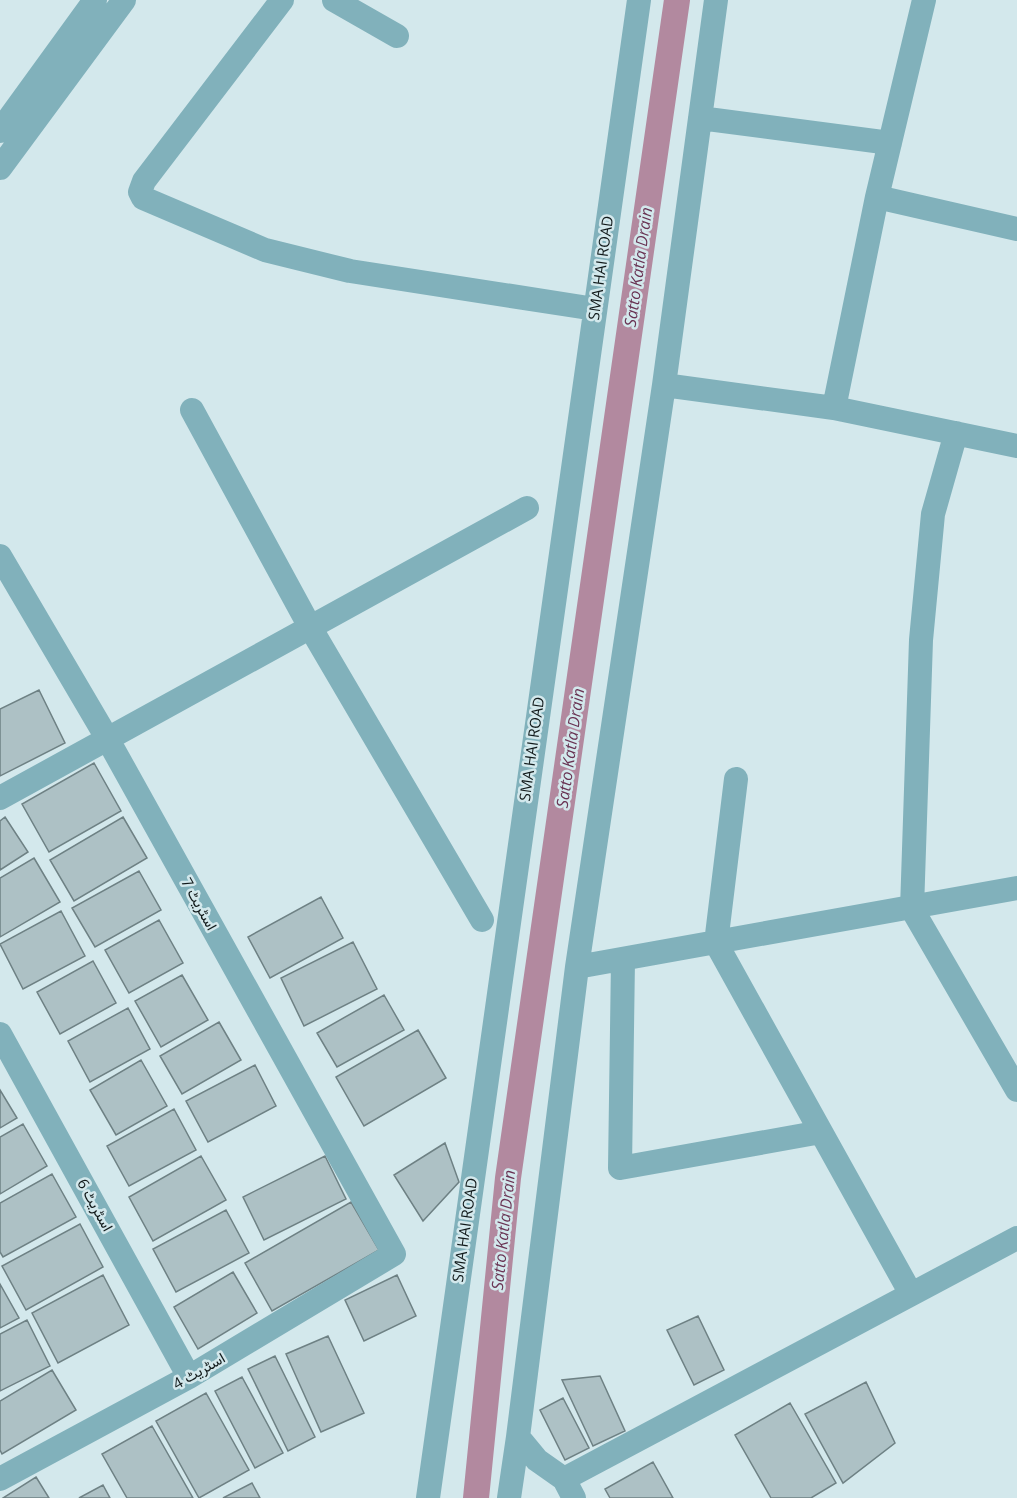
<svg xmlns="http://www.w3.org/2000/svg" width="1017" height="1498" font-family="'Open Sans',Vazirmatn,sans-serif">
  <rect width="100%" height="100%" fill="#d3e8ec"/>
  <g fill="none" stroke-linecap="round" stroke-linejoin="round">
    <path stroke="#b2899f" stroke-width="26" d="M476,1498L508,1178L677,0"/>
  </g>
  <path fill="#adc1c5" stroke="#6e8184" stroke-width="1.5" d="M39,690L65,743L0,776V709Z
    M94,763L121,811L49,852L22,804Z
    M5,817L28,852L0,870V821Z
    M123,817L147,858L74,901L50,860Z
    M34,858L60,902L0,937V878Z
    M139,871L161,910L95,947L72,908Z
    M321,897L343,938L270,978L248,937Z
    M61,911L85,956L23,989L0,944Z
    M159,920L183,963L129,993L105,950Z
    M353,942L377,989L304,1026L281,978Z
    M93,961L116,1003L60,1034L37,992Z
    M182,975L208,1020L161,1047L135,1001Z
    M384,995L404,1030L337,1067L317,1033Z
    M128,1008L150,1049L90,1082L68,1041Z
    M219,1022L241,1060L182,1094L160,1056Z
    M418,1030L446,1078L364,1126L336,1077Z
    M141,1060L167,1106L116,1135L90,1090Z
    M255,1065L276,1106L208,1142L186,1101Z
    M0,1090L17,1118L0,1128Z
    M174,1109L196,1150L129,1186L107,1146Z
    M23,1124L47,1166L0,1194V1137Z
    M445,1143L459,1182L423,1221L394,1175Z
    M201,1156L226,1200L153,1241L129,1197Z
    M325,1156L346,1199L264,1240L243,1197Z
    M52,1174L76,1217L3,1257L0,1252V1203Z
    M351,1202L379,1250L272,1311L245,1263Z
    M226,1210L249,1253L176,1292L153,1249Z
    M80,1224L103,1267L26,1310L2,1266Z
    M233,1272L257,1313L198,1349L174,1307Z
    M103,1275L129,1325L58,1363L32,1313Z
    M397,1275L416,1316L364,1341L345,1300Z
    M0,1284L19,1318L0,1328Z
    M698,1316L724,1370L694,1385L667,1330Z
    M27,1320L50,1366L0,1391V1334Z
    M328,1336L364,1413L321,1432L286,1354Z
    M275,1356L315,1437L288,1451L248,1369Z
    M52,1370L76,1410L2,1454L0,1450V1401Z
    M600,1376L625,1431L593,1446L562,1380Z
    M242,1377L283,1453L255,1468L215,1391Z
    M866,1382L895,1443L843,1483L805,1414Z
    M206,1393L249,1470L199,1498L156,1421Z
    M563,1398L589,1448L565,1460L540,1410Z
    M790,1403L836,1483L811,1498H771L735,1435Z
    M152,1426L193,1498H127L102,1454Z
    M653,1462L673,1498H610L605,1489Z
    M36,1477L49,1498H3Z
    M252,1483L260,1498H223Z
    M103,1485L110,1498H79Z"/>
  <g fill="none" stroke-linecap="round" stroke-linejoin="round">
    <path stroke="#81b1bb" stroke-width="24" d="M282,0L144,181L140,192L143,198L265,250L350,271L595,309
      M334,0L397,36
      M700,118L890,143
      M0,131L95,0
      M0,168L124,0
      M877,197L1017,229
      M664,385L834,408L1017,446
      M834,408L877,197L924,0
      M192,410L310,627L482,920
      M956,433L933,514L921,640L912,909L1017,1090
      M0,556L107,738L394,1254L189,1377L0,1479
      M736,779L716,943L911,1294
      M0,798L527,508
      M623,960L620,1168L821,1132
      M577,967L1017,888
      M0,1034L189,1377
      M564,1479L537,1460L518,1437L577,967L664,385L716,0
      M428,1498L639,0
      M509,1498L518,1437
      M574,1498L564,1479L1017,1238"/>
  </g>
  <g text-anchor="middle" stroke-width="5" stroke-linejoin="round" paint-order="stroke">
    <g font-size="15" fill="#11191a" stroke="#d3e8ec">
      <text transform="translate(601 268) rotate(-82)" y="5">SMA HAI ROAD</text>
      <text transform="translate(532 749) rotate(-82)" y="5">SMA HAI ROAD</text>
      <text transform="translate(199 904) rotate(61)" y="5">اسٹریٹ 7</text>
      <text transform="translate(95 1205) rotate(61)" y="5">اسٹریٹ 6</text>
      <text transform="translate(465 1230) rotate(-82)" y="5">SMA HAI ROAD</text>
      <text transform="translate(199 1371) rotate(-30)" y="5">اسٹریٹ 4</text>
    </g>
    <g font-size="16" font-style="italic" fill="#693353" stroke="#d3e8ec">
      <text transform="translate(638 267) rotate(-82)" y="6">Satto Katla Drain</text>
      <text transform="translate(570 748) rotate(-82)" y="6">Satto Katla Drain</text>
      <text transform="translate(503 1230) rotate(-84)" y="6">Satto Katla Drain</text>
    </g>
  </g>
</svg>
